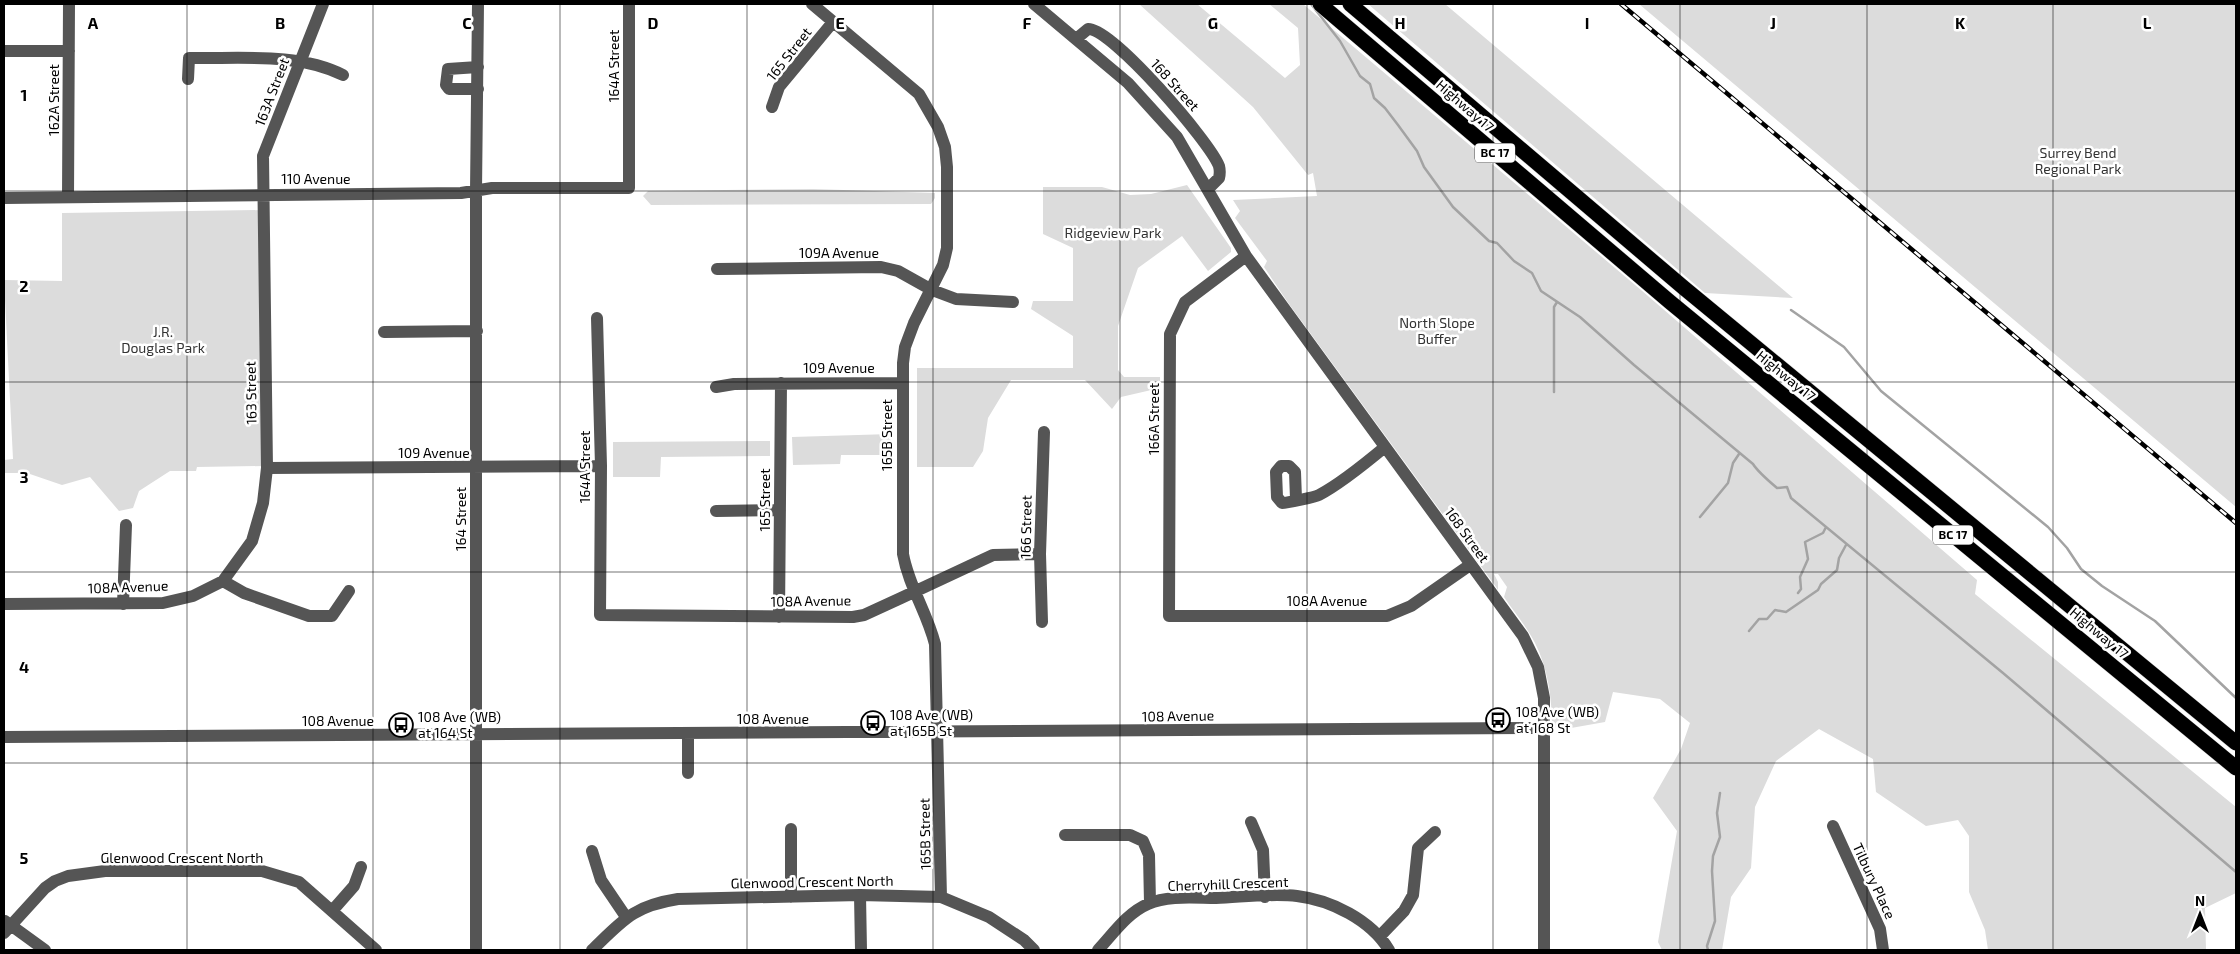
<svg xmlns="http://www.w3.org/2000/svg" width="2240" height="954" font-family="'Exo 2',sans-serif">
  <rect width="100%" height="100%" fill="#fff"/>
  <path fill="#dcdcdc" d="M1139,4H1197L1285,78L1300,65L1298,28L1269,4H1303L1641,290L1977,580L1975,594L2236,807V893L2205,908L2206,950H1988L1985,930L1969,892V836L1958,820L1926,826L1876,792L1873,759L1819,729L1776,761L1755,807L1751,868L1731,897L1722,950H1662L1658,942L1677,831L1653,798L1681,749L1690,723L1660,699L1613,692L1605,722L1571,728L1552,727C1552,699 1548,668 1535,643C1527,627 1514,612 1504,597L1507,587L1498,574H1494L1498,582V590L1496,587L1289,304L1264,267L1267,261L1235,218L1240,211L1233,200L1317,196L1313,173L1308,175L1253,107Z
    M1368,4H1445L1793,298L1705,293Z
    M1639,4H2236V507Z
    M1187,185L1231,248V252L1208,271L1182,236L1138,268L1118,326V370L1124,377H1160V388L1121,397L1112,409L1085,380H1011L988,418L983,451L973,467H917V368H1073V336L1031,309L1033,301H1073V248L1043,234V187H1102L1130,195L1151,194Z
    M813,189L935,193V198L931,204L651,205L643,196L648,191Z
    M263,210V466L197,467L196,471H170L139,491L133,508L119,511L90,477L62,485L27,473H4V460L13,459L4,280L62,281V213Z
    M891,434L890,455H841L840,464L793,465L792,437Z
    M770,441V456L661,457L660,477H613V442Z"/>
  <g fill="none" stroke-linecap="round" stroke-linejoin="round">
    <path stroke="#a3a3a3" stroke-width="2.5" d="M1311,4L1340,41L1360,76L1370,84L1374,98L1385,108L1398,125L1417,151L1424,167L1453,207L1489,241L1497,243L1514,261L1532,273L1541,291L1580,317L1634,365L1753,464C1758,472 1770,482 1777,488L1787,487L1791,498L2003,673L2236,872
      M1791,310L1844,347L1881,391L2048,527L2067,548L2081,569L2102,586L2155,621L2236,698
      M1554,392V307L1557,302
      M1700,517L1728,483L1733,463L1739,454
      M1798,593L1801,589L1800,577L1808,559L1805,542L1823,533L1826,527
      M1749,631L1759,619H1767L1775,610L1786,612L1818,590L1821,584L1837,570L1839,558L1846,545
      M1708,950L1707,946L1715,921L1712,871L1713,856L1720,837L1717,813L1720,793"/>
    <g stroke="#dbdbdb" stroke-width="16">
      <path id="highway" d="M1320,4L1670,302L2236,768
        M1350,4L1684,288L2236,743"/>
    </g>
    <path stroke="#555" stroke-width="12" d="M812,4L919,94L938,127L945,147L947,167V248L943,265L914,323L905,347L903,363V554C909,587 927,612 935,644L941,897
      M1034,4L1128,83L1177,137L1246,256L1523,636L1538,667L1544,698V950
      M1076,39L1088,29C1112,28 1210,142 1219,166C1220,170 1220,174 1219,178L1208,189
      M4,51H69
      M188,79L189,58C238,59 298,52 343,75
      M478,89H449L446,85L448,69L478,67
      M772,107L779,87L833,22
      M68,197L69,4
      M4,198L461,193L492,188H629V4
      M1246,256L1185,302L1170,334L1169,616H1387L1411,606L1470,565
      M717,269L881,267L898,271L932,290L956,299L1013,302
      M597,318L601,466L600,615L853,617L864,615L901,598L993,555L1040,554
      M384,332L477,331
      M716,387L734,384L902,383
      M267,468L601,466
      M1296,499L1295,472L1289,466H1281L1276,472L1277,497L1282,503C1287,503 1315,497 1319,495C1340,484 1367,462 1385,447
      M716,511L780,510
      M223,581L252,541L263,503L267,468L263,156L323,4
      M4,604L163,603L193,596L223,581L244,593L309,616H332L349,591
      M123,604L126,525
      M779,617L781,383
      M1042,622L1040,554L1044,432
      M688,735V773
      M4,737L1543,728
      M1251,822L1263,850L1265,897
      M1833,826L1880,929L1883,950
      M791,829V897
      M1065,835H1130L1143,841L1149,855L1150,903
      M592,851L601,880L626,917
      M860,895L861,950
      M332,911L354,886L361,867
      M5,921L45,950
      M4,933L45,888L55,881L68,876L105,871H262L299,882L376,950
      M1380,936L1404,911L1413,895L1418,848L1435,832
      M476,950V191L478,4
      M592,950C623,920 633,906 678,899L860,895L941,897L989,917L1024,940L1034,950
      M1098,950C1113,934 1127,913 1148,904C1168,895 1195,898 1216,898C1242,897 1271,893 1297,896C1331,900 1371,920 1389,950"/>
    <use href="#highway" stroke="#000" stroke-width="15"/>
    <g stroke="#000" stroke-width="4.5">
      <path id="rail" d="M1621,4L2236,523"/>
    </g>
    <use href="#rail" stroke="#fff" stroke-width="2.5" stroke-dasharray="8" stroke-linecap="butt"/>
  </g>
  <path fill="none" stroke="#000" stroke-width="1" stroke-opacity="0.55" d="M187,4V950M373,4V950M560,4V950M747,4V950M933,4V950M1120,4V950M1307,4V950M1493,4V950M1680,4V950M1867,4V950M2053,4V950M4,191H2236M4,382H2236M4,572H2236M4,763H2236"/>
  <defs>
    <g id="bus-ring" transform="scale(1.25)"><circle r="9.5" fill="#fff" stroke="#000" stroke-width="1.5"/><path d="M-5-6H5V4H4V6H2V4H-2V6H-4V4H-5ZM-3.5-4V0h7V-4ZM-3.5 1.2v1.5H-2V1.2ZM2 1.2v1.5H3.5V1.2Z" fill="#000"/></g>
  </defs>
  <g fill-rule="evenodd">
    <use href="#bus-ring" x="1498" y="720"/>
    <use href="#bus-ring" x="873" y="723"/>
    <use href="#bus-ring" x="401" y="725"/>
  </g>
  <g text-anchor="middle" stroke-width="5" stroke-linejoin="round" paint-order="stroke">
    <g fill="#fff" stroke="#4c4c4c" stroke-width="1">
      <rect x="1475" y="143.5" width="40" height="19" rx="4"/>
      <rect x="1933" y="525.5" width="40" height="19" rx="4"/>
    </g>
    <g font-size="12" font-weight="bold" fill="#000">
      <text x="1495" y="157">BC 17</text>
      <text x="1953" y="539">BC 17</text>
    </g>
    <g font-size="14" fill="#000" stroke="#fff">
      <text transform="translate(789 54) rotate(-52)" y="5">165 Street</text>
      <text transform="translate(614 66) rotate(-90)" y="5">164A Street</text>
      <text transform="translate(1175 85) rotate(48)" y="5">168 Street</text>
      <text transform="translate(272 92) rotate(-69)" y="5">163A Street</text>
      <text transform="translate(54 100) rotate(-90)" y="5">162A Street</text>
      <text transform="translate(1465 106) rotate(41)" y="5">Highway 17</text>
      <text x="316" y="184">110 Avenue</text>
      <text x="839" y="258">109A Avenue</text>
      <text x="839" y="373">109 Avenue</text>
      <text transform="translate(1786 376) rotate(39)" y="5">Highway 17</text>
      <text transform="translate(251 393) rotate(-91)" y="5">163 Street</text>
      <text transform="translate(1154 419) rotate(-90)" y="5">166A Street</text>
      <text transform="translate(887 435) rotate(-90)" y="5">165B Street</text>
      <text x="434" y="458">109 Avenue</text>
      <text transform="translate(585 467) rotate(-90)" y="5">164A Street</text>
      <text transform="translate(765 500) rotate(-90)" y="5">165 Street</text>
      <text transform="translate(461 519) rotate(-90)" y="5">164 Street</text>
      <text transform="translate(1026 527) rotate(-89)" y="5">166 Street</text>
      <text transform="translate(1467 535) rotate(54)" y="5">168 Street</text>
      <text transform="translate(128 587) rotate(-2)" y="5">108A Avenue</text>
      <text transform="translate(811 601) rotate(-1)" y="5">108A Avenue</text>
      <text x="1327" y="606">108A Avenue</text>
      <text transform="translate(2099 633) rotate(40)" y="5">Highway 17</text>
      <text transform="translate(1178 716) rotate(-1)" y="5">108 Avenue</text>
      <text x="773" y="724">108 Avenue</text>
      <text x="338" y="726">108 Avenue</text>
      <text transform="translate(925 834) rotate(-91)" y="5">165B Street</text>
      <text x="182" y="863">Glenwood Crescent North</text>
      <text transform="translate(1874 881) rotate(65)" y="5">Tilbury Place</text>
      <text transform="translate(812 882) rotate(-1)" y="5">Glenwood Crescent North</text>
      <text transform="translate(1228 884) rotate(-2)" y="5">Cherryhill Crescent</text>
    </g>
    <g font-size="14" fill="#333" stroke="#fff">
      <text x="2078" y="158">Surrey Bend<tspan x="2078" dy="16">Regional Park</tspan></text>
      <text x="1113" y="238">Ridgeview Park</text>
      <text x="1437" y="328">North Slope<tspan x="1437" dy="16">Buffer</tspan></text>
      <text x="163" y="337">J.R.<tspan x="163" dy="16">Douglas Park</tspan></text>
    </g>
    <g font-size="14" fill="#000" stroke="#fff" text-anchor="start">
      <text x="1516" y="717">108 Ave (WB)<tspan x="1516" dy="16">at 168 St</tspan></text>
      <text x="890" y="720">108 Ave (WB)<tspan x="890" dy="16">at 165B St</tspan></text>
      <text x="418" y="722">108 Ave (WB)<tspan x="418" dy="16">at 164 St</tspan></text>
    </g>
  </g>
  <g font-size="16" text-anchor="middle" font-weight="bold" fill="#000" stroke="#fff" stroke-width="5" stroke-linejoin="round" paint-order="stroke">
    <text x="93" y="29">A</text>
    <text x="280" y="29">B</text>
    <text x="467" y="29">C</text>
    <text x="653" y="29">D</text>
    <text x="840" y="29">E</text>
    <text x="1027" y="29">F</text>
    <text x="1213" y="29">G</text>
    <text x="1400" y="29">H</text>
    <text x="1587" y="29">I</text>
    <text x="1773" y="29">J</text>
    <text x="1960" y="29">K</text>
    <text x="2147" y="29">L</text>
    <text x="24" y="101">1</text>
    <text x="24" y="292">2</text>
    <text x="24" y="483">3</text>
    <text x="24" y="673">4</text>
    <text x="24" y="864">5</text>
  </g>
  <rect width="2240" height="954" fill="none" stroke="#000000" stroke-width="10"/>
  <g transform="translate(2200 914)" stroke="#ffffff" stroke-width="4" paint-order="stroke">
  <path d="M0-4L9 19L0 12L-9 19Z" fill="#000000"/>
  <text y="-8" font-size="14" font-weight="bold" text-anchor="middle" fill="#000000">N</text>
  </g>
</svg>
